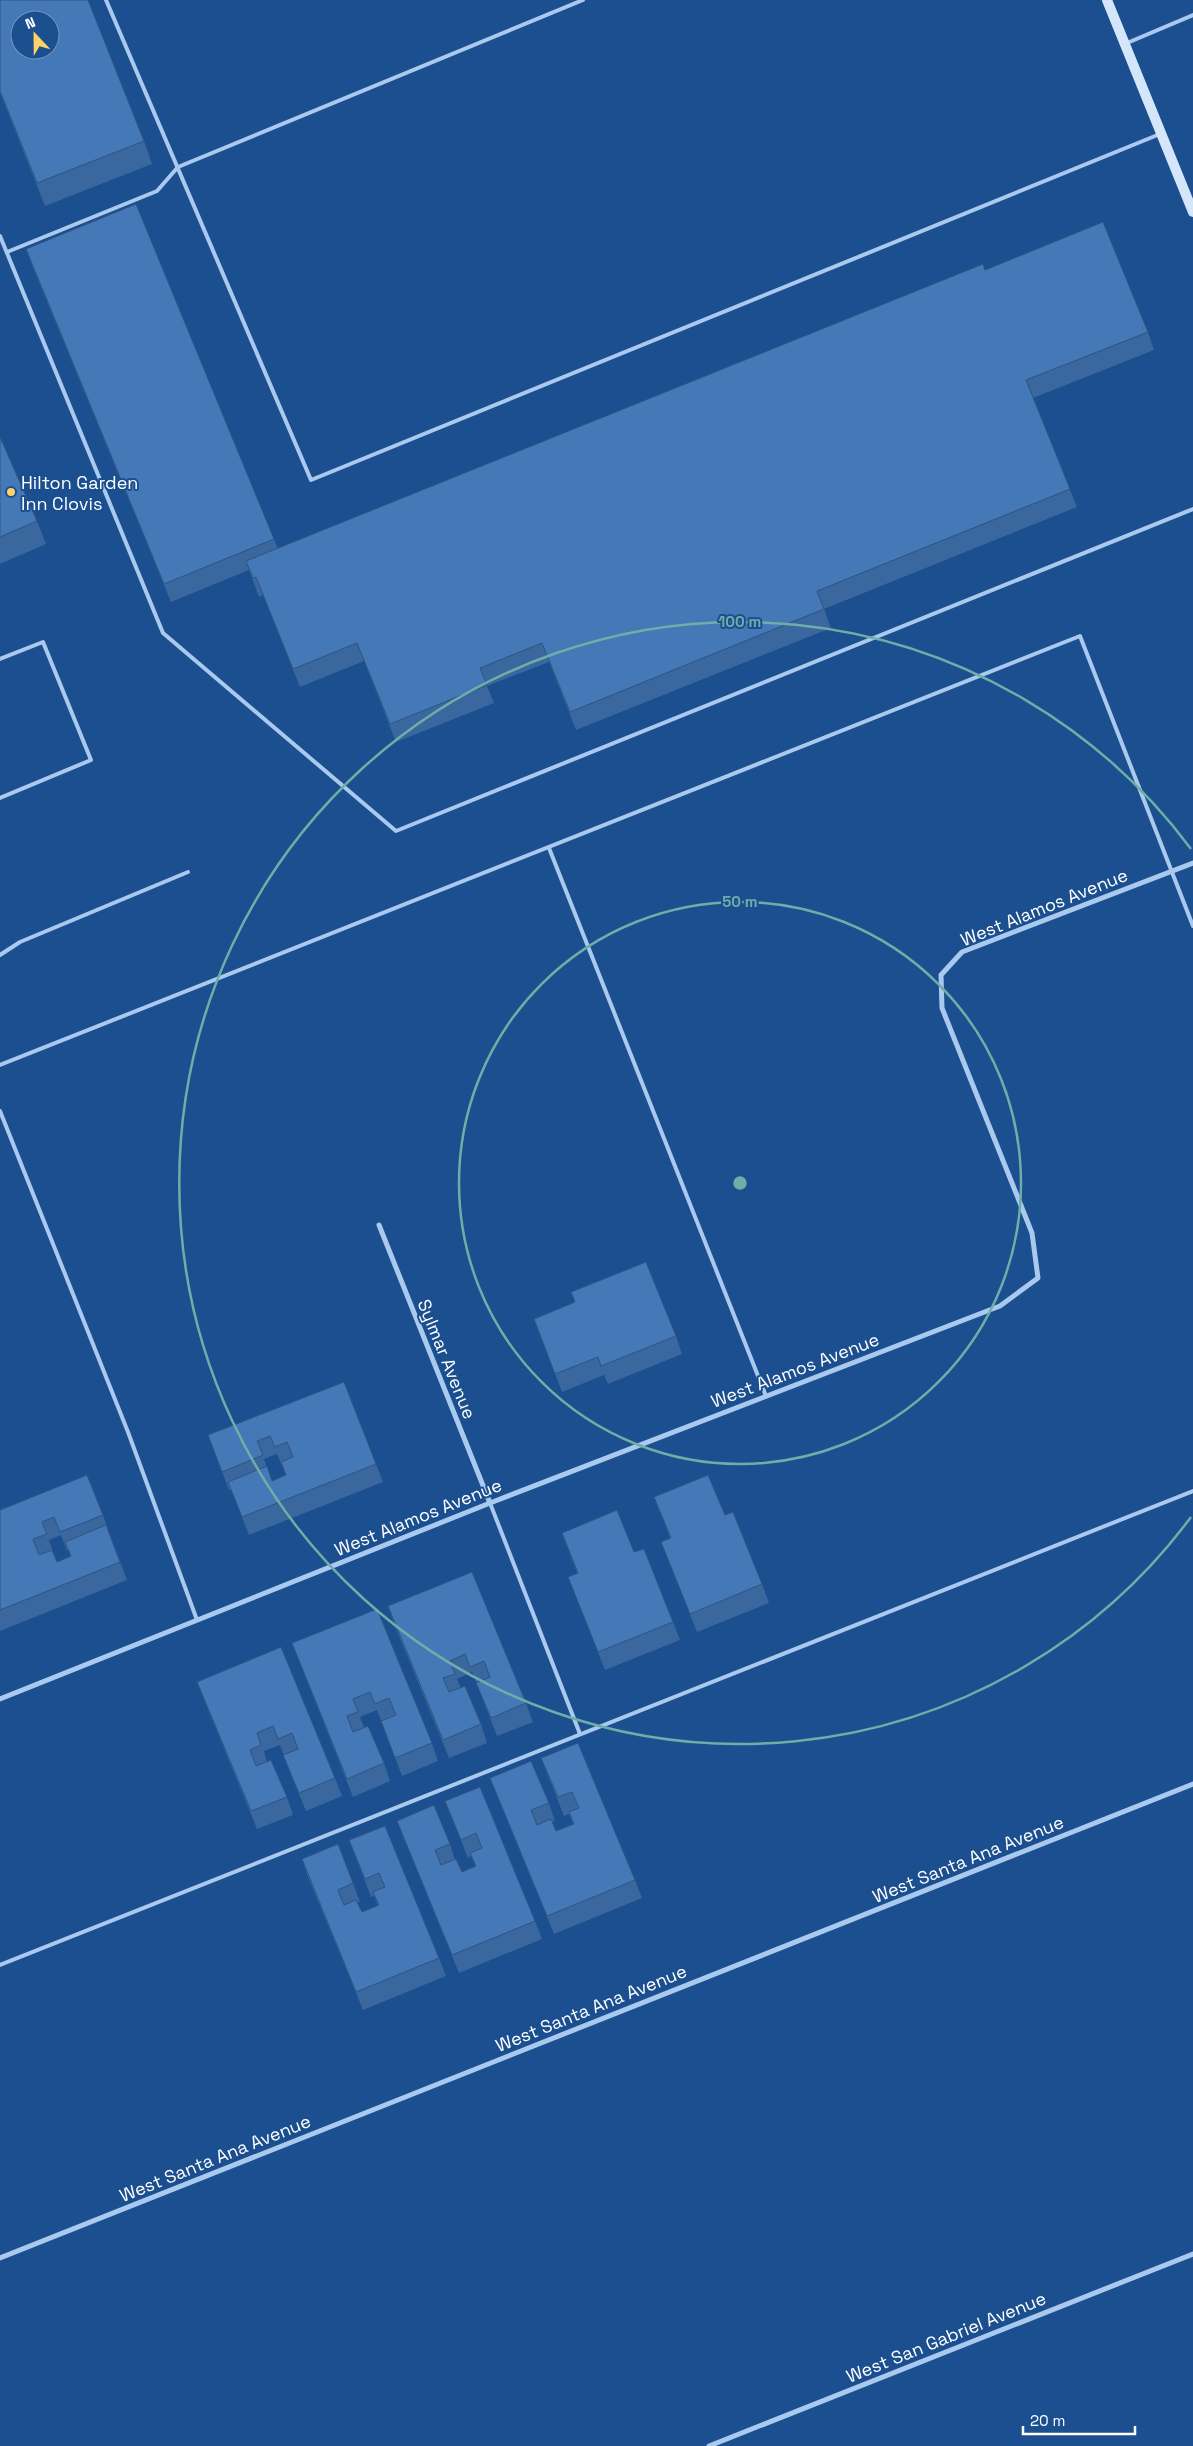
<svg xmlns="http://www.w3.org/2000/svg" width="1193" height="2446" viewBox="0 0 1193 2446" font-family="'Space Grotesk',sans-serif">
<style>
.lines{fill:none;stroke-linecap:round;stroke-linejoin:round}
.service{stroke:#a9c9ee;stroke-width:4}
.minor{stroke:#a9c9ee;stroke-width:5}
.secondary{stroke:#d6e6fa;stroke-width:10}
.wall{fill:#3a679d;fill-rule:evenodd}
.building{fill:#4478b7;stroke:#305480;fill-rule:evenodd}
.ring{fill:none;stroke:#6fada8;stroke-width:2.5}
.poi-dot{fill:#ffd166;stroke:#1b4f8f;stroke-width:2}
.labels{text-anchor:middle;dominant-baseline:central;stroke-width:4;stroke-linejoin:round;paint-order:stroke}
.poi-label{font-size:18px;fill:#fff;stroke:#1b4f8f;text-anchor:start}
.street-label{font-size:18px;fill:#fff;stroke:#1b4f8f}
.centre{fill:#6fada8;stroke:#1b4f8f;stroke-width:2.5}
.ring-label{font-size:15px;text-anchor:middle;font-weight:bold;fill:#6fada8;stroke:#1b4f8f;stroke-width:4;stroke-linejoin:round;paint-order:stroke}
</style>
<rect width="100%" height="100%" fill="#1b4f8f"/>
<g class="lines">
<g class="service">
<polyline points="106,0 311,480 1160,134"/>
<polyline points="1127,43 1193,15"/>
<polyline points="0,236 163,633 396,831 1193,509"/>
<polyline points="7,252 157,191 178,167 583,0"/>
<polyline points="0,659 43,642 91,760 0,798"/>
<polyline points="549,848 766,1396"/>
<polyline points="0,955 20,942 188,872"/>
<polyline points="0,1065 1080,636 1193,926"/>
<polyline points="0,1111 128,1432 197,1620"/>
<polyline points="490,1503 580,1734"/>
<polyline points="0,1965 1193,1491"/>
</g>
<g class="minor">
<polyline points="379,1225 490,1503"/>
<polyline points="0,1699 490,1503 1000,1306 1038,1278 1032,1233 942,1008 941,975 962,952 1193,863"/>
<polyline points="0,2258 1193,1784"/>
<polyline points="709,2446 1193,2254"/>
</g>
<polyline class="secondary" points="1107,0 1193,212"/>
</g>
<g class="wall">
<polygon points="0,0 144,141 152,164 45,206 0,93"/>
<polygon points="26,249 274,539 278,549 985,270 1148,332 1154,350 1033,398 1077,507 824,609 831,628 576,730 549,662 487,686 494,703 396,742 364,661 300,687 263,595 259,597 249,570 171,602 33,268"/>
<polygon points="0,437 37,521 46,544 0,564"/>
<polygon points="571,1292 676,1336 682,1354 608,1384 604,1375 562,1392 534,1319 575,1302"/>
<path d="M344,1382L383,1482L249,1535L231,1489L229,1490L208,1435ZM277,1454L286,1476L272,1481L264,1459Z"/>
<polygon points="654,1497 725,1515 762,1584 769,1603 697,1632 661,1542 670,1538"/>
<path d="M0,1510L103,1515L127,1580L0,1631ZM61,1535L67,1551L68,1550L71,1556L57,1562L49,1540Z"/>
<polygon points="562,1533 634,1552 673,1622 680,1640 605,1670 568,1577 577,1573"/>
<polygon points="472,1572 526,1703 533,1722 497,1736 472,1672 457,1679 461,1688 481,1724 487,1743 449,1758 394,1624 388,1606"/>
<polygon points="377,1609 432,1743 438,1761 402,1776 377,1710 360,1717 364,1727 384,1763 390,1781 353,1797 292,1643"/>
<polygon points="281,1647 335,1778 342,1796 306,1811 290,1773 280,1745 264,1751 267,1762 287,1797 293,1815 257,1829 204,1700 197,1682"/>
<polygon points="578,1743 635,1880 642,1898 554,1934 497,1796 490,1778 549,1803 555,1821 552,1822 556,1831 573,1824 569,1814 564,1816 541,1758"/>
<polygon points="480,1787 535,1921 542,1939 459,1973 404,1839 397,1821 450,1844 455,1860 462,1872 475,1866 471,1856 468,1858 445,1801"/>
<polygon points="385,1826 439,1958 446,1976 363,2010 308,1877 302,1859 353,1883 360,1902 357,1903 362,1912 378,1906 374,1896 371,1897 349,1840"/>
</g>
<g class="building">
<path d="M0,0H88L144,141L37,183L0,91ZM20,20H50V50H20Z"/>
<polygon points="136,204 274,539 164,584 26,249"/>
<polygon points="1103,222 1148,332 1026,380 1070,489 817,591 824,609 570,712 542,643 480,668 487,685 390,724 357,643 293,669 256,577 253,578 246,561 983,264 985,270"/>
<polygon points="0,437 37,521 0,537"/>
<polygon points="646,1262 676,1336 601,1366 598,1357 555,1374 534,1319 575,1302 571,1292"/>
<polygon points="344,1382 376,1464 242,1517 228,1482 267,1466 272,1481 286,1475 281,1462 293,1457 287,1442 275,1447 270,1436 257,1441 263,1455 222,1472 208,1435"/>
<polygon points="87,1475 103,1515 60,1532 54,1517 42,1522 47,1534 33,1539 39,1555 52,1550 57,1562 71,1556 65,1542 106,1525 120,1562 0,1610 0,1510"/>
<polygon points="708,1475 725,1515 733,1512 762,1584 690,1614 661,1542 671,1538 654,1497"/>
<polygon points="617,1510 634,1552 644,1549 673,1622 598,1652 568,1577 578,1573 562,1533"/>
<polygon points="472,1572 526,1703 491,1718 476,1683 490,1677 484,1661 470,1667 465,1654 450,1661 455,1674 443,1678 449,1692 465,1686 481,1724 443,1740 388,1606"/>
<polygon points="377,1609 432,1743 395,1758 381,1721 396,1715 389,1698 375,1704 370,1692 353,1699 358,1712 347,1716 353,1732 368,1726 384,1763 347,1779 292,1643"/>
<polygon points="281,1647 335,1778 299,1793 283,1755 298,1749 292,1733 278,1739 273,1726 257,1733 261,1745 250,1750 256,1766 271,1760 287,1797 251,1811 197,1682"/>
<polygon points="578,1743 635,1880 547,1916 490,1778 531,1761 549,1803 531,1810 537,1825 551,1819 556,1831 574,1824 569,1812 579,1808 572,1792 558,1797 541,1758"/>
<polygon points="480,1787 535,1921 452,1955 397,1821 434,1805 450,1844 435,1850 441,1865 456,1859 462,1872 476,1866 470,1853 482,1848 476,1833 461,1840 445,1801"/>
<polygon points="385,1826 439,1958 356,1992 302,1859 338,1844 353,1883 338,1890 344,1905 356,1900 362,1912 379,1905 373,1892 385,1887 379,1873 365,1879 349,1840"/>
</g>
<g class="ring">
<circle cx="740" cy="1183" r="281"/>
<path d="M1191 1517A561 561 0 1 1 1191 849"/>
</g>
<circle class="poi-dot" cx="11" cy="492" r="5"/>
<g class="labels">
<g class="poi-label">
<text x="21" y="482">Hilton Garden<tspan x="21" dy="21">Inn Clovis</tspan></text>
</g>
<g class="street-label">
<text transform="translate(1044 907) rotate(-22)">West Alamos Avenue</text>
<text transform="translate(447 1359) rotate(68)">Sylmar Avenue</text>
<text transform="translate(795 1370) rotate(-21)">West Alamos Avenue</text>
<text transform="translate(418 1517) rotate(-22)">West Alamos Avenue</text>
<text transform="translate(968 1859) rotate(-22)">West Santa Ana Avenue</text>
<text transform="translate(591 2008) rotate(-22)">West Santa Ana Avenue</text>
<text transform="translate(215 2158) rotate(-22)">West Santa Ana Avenue</text>
<text transform="translate(946 2337) rotate(-22)">West San Gabriel Avenue</text>
</g>
</g>
<circle cx="740" cy="1183" r="8" class="centre"/>
<g class="ring-label">
<text x="740" y="627">100 m</text>
<text x="740" y="907">50 m</text>
</g>
<g transform="translate(35 35) rotate(338)"><circle r="24" fill="#1b4f8f" stroke="#7695bc"/>
<path d="M0-4L9 19L0 12L-9 19Z" fill="#ffd166"/>
<text y="-8" font-size="14" font-weight="bold" text-anchor="middle" fill="#ffffff">N</text>
</g>
<path d="M1023 2426v8h112v-8" fill="none" stroke="#ffffff" stroke-width="2.5"/>
<text x="1030" y="2426" font-size="15" fill="#ffffff" stroke="#1b4f8f" stroke-width="4" paint-order="stroke">20 m</text>
</svg>
